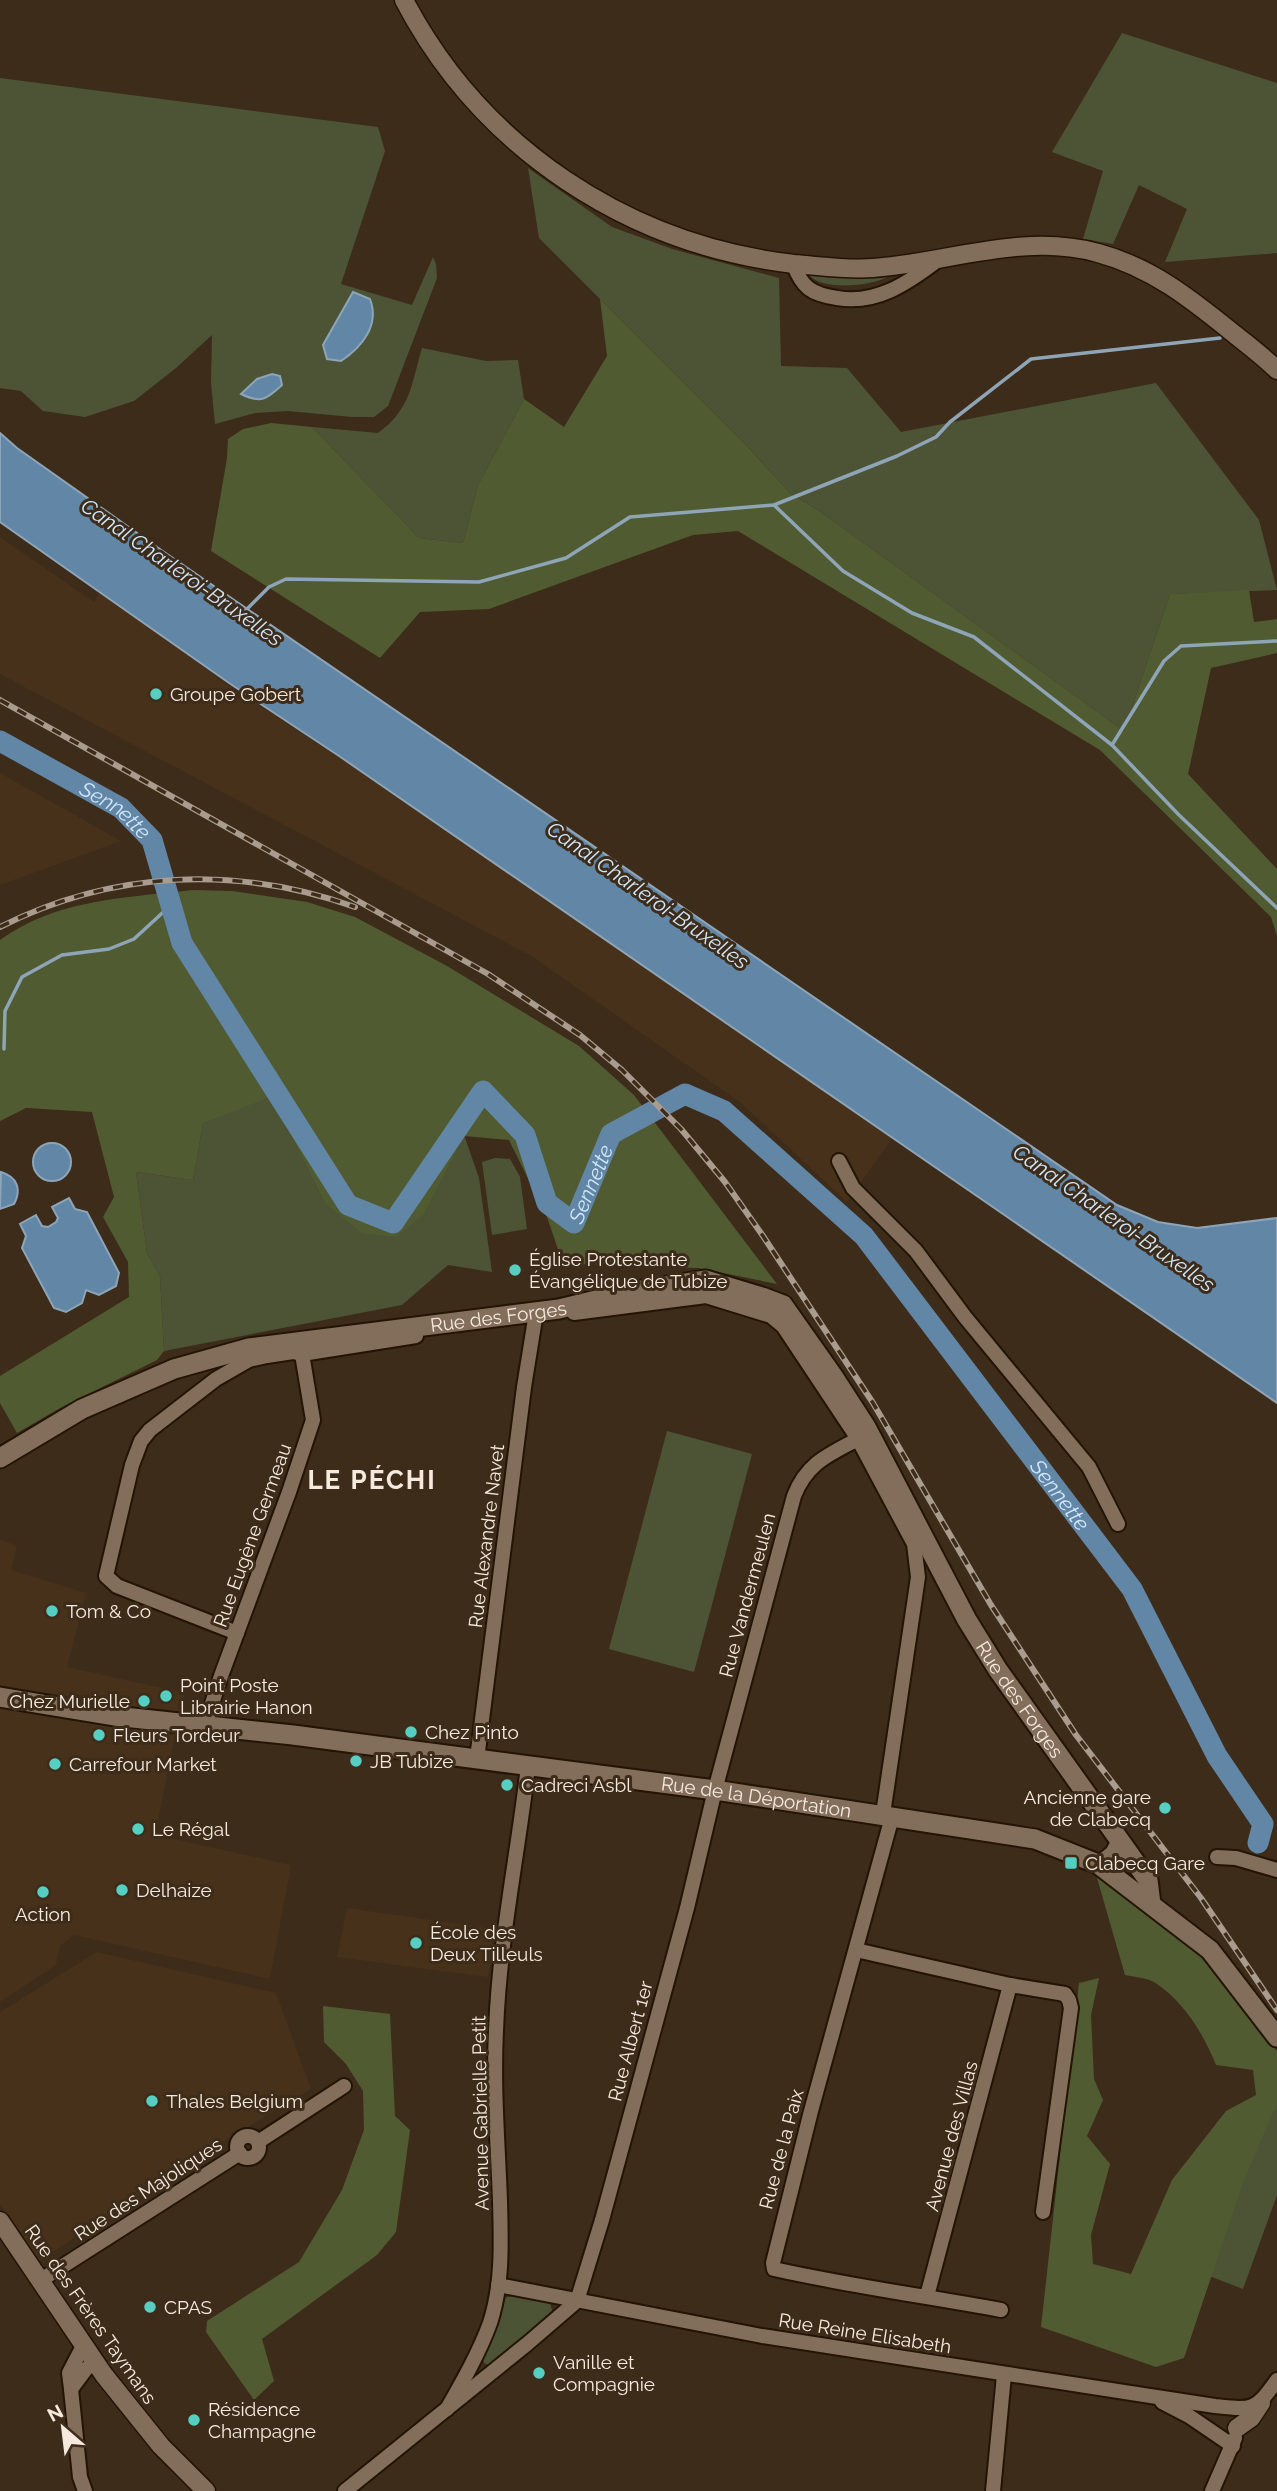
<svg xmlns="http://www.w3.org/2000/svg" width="1277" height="2491" viewBox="0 0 1277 2491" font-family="Raleway,sans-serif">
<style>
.built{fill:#47311a}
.green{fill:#4d5436}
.forest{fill:#515b32}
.water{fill:#6286a6;stroke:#8ea4b7;stroke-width:2}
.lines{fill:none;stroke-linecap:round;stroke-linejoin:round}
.stream{stroke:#8ea4b7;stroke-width:3.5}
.river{stroke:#6286a6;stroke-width:21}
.minor-casing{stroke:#231404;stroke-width:18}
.tertiary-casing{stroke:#231404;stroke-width:21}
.secondary-casing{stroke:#231404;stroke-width:23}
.minor{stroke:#826e5b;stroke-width:14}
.tertiary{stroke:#826e5b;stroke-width:18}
.secondary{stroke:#826e5b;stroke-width:19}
.rail-casing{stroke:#a99b8d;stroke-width:6}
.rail{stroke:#3d2c1a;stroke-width:3.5;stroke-dasharray:10;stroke-linecap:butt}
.poi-dot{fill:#57cec2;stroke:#3d2c1a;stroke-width:2.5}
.labels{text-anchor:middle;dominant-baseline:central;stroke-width:6;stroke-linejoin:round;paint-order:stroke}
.poi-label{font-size:19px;fill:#f6eadf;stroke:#3d2c1a;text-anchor:start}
.street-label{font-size:19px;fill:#f6eadf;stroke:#3d2c1a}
.water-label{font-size:21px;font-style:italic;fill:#d0e7fc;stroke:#3d2c1a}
.district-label{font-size:26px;font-weight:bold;letter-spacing:2px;fill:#f6eadf;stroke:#3d2c1a}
</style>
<rect width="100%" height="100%" fill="#3d2c1a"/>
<g class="built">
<polygon points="0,537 94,602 100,592 228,685 338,757 893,1137 847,1202 741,1103 533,957 0,674"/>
<polygon points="0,773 121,841 0,885"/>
<polygon points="0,1539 17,1546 11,1570 86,1593 67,1667 185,1693 180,1714 62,1699 0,1686"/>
<polygon points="0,1708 175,1735 155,1835 291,1865 270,1979 74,1935 60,1946 56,1965 0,2002"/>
<polygon points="347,1908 494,1929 488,1977 337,1957"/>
<polygon points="97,1952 276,1993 311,2089 224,2141 39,2261 0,2204 0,2012"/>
</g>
<g class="green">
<polygon points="1122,33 1277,83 1277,253 1165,262 1187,209 1139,185 1113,244 1083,239 1103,171 1052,152"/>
<polygon points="0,78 378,127 385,151 341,284 412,305 433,257 436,264 437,278 388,406 374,417 352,417 288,411 255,413 215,424 211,383 212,335 176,368 134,401 85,417 43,411 21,391 0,388"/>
<polygon points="528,168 612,227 672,249 779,278 781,366 847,368 901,432 1156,383 1259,520 1277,590 1170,594 1124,731 821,512 790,493 751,450 539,238"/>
<path d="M887,274L889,276C873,286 824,291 810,276Z"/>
<path d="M422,348L486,361L518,360L524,399L478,485L463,543L419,538L312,427L378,433C411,409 411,385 422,348Z"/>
<polygon points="272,1095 324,1202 425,1213 464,1135 479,1178 492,1272 448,1265 402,1305 164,1351 160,1276 147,1253 136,1172 193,1180 203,1124"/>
<polygon points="495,1158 510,1159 520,1177 527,1229 492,1235 482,1162"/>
<polygon points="667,1431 752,1454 694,1672 609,1649"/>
<polygon points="1277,2103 1277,2195 1243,2289 1199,2272 1257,2127"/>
<polygon points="512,2296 550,2303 553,2314 489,2365 484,2363 483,2356 504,2298"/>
</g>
<g class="forest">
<polygon points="600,299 747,446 790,493 821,512 1124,731 1170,594 1249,590 1254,622 1277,619 1277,653 1211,668 1188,774 1277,869 1277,936 1271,917 1100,750 738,531 693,535 489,609 420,612 380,658 211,551 227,458 228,439 243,429 271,423 312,427 419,538 463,543 478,485 524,399 564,427 607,356"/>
<path d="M192,890L232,891L307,902L355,917L447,966L579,1046L634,1095L777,1284L698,1268L588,1264L564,1267L547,1217L509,1140L464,1136L425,1213L396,1237L362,1233L324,1202L272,1096L203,1124L193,1180L136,1172L147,1253L160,1276L164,1351L157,1360L62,1407L17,1433L0,1403V1376L129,1297L128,1262L103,1217L114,1197L92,1112L26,1108L0,1121V940C57,899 124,898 192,890Z"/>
<path d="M1095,1871L1179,1937L1219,1973L1277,2051V2108L1273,2112L1243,2182L1184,2358L1156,2367L1041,2327L1079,1983L1099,1978L1091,2015L1094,2079L1103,2100L1087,2136L1110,2164L1091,2235L1093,2264L1131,2274L1172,2180L1226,2111L1256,2095L1253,2070L1216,2065C1204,2035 1185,2003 1157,1984C1149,1978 1135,1977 1125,1975Z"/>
<polygon points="323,2006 390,2014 395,2116 410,2130 396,2232 377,2255 262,2339 274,2381 254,2400 206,2332 207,2321 299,2262 342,2190 364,2130 363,2091 346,2064 324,2042"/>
</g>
<g class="water">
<path d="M353,292L370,299C380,325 362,347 341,361L327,359L323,345Z"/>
<path d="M272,374L280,376L282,385C267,399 261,404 241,394L257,379Z"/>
<polygon points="0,433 17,448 157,547 1117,1205 1158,1222 1197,1228 1277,1218 1277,1403 339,756 229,683 0,522"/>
<circle cx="52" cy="1162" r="19"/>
<path d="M1,1172C17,1177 22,1189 14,1204L0,1209Z"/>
<polygon points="69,1198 75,1209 87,1212 119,1273 116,1286 99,1295 86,1290 82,1303 66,1312 54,1308 22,1248 26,1236 20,1224 36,1215 42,1226 48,1227 56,1222 58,1218 52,1207"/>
</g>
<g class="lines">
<g class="stream">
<polyline points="774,505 843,571 912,613 974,637 1112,745 1179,815 1277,908"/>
<polyline points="245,611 269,587 286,579 479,582 566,558 630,517 774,505 897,456 936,437 950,422 1031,359 1220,338"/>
<polyline points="1112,745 1164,661 1181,646 1277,641"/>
<polyline points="4,1049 5,1011 22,977 62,955 109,949 134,939 171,905"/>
</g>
<path class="river" id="s1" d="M0,741L121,808L152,840L182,943L348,1205L393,1223L483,1091L525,1135L547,1203L574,1223L611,1134L685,1094L724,1111L864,1236L1132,1589L1217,1756L1263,1824L1258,1843"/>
<defs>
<g id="minor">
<path d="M793,263C802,288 811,294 837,298C876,305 908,283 938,260"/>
<polyline points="839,1161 853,1188 916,1251 965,1317 1089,1467 1118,1524"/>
<polyline points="574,1313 706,1296 771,1316 783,1326 858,1439 914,1544 918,1577 883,1814"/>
<polyline points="237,1633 117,1586 106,1576 132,1465 141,1441 150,1430 216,1379 249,1360 267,1356 293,1352 302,1354 416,1336"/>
<polyline points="205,1725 221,1676 289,1492 313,1420 302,1354"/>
<polyline points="477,1759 524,1387 535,1319"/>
<path d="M892,1817L811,2111L773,2263L774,2269C850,2286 925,2296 1001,2310"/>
<polyline points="1217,1857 1236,1858 1277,1870"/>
<polyline points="1098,1864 1112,1853 1120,1839"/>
<polyline points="856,1950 1010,1985 1065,1994 1069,2000 1071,2008 1043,2212"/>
<circle cx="248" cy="2147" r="11"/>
<polyline points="258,2142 344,2086"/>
<polyline points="41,2280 240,2153"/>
<path d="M498,2285L762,2336L1215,2406C1253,2410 1255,2411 1277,2380"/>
<polyline points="927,2296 1010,1985"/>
<path d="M577,2301L602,2220L687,1908L715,1790L794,1496C807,1463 828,1455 858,1439"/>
<polyline points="83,2346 69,2373 71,2389 86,2369 95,2362"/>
<polyline points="71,2389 80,2477 85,2491"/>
<polyline points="1162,2402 1189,2416 1233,2446"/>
<path d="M447,2409C463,2381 479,2353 490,2323C503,2283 501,2242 500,2201C498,2144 493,2088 496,2031C499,1942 518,1854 528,1766"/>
<polyline points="345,2491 527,2344 577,2301"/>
<polyline points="993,2491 1004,2375"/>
<polyline points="1212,2491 1235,2438"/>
</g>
<g id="tertiary">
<path d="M404,0C482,149 629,245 794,264C821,266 846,270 873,268C948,263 1023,232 1098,253C1151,267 1191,299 1233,333C1248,345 1264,357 1277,370"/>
<polyline points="0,2221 104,2375 161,2446 206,2491"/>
<polyline points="1237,2428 1251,2418 1261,2403"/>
</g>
<g id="secondary">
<path id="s2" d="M0,1458L82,1409L174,1369L249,1348L559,1309L629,1292L692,1282L706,1280L762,1297L783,1305L833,1376L866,1427L967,1620L998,1670L1148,1880L1151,1904"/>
<path id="s3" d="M0,1697L114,1716L293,1735L715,1790L1035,1839L1098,1864L1210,1950L1277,2037"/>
</g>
</defs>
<use href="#minor" class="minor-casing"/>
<use href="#tertiary" class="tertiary-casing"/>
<use href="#secondary" class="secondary-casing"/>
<use href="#minor" class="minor"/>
<use href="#tertiary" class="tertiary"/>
<use href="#secondary" class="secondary"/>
<defs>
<g id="rail">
<polyline points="0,700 488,974 580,1035 622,1070 681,1129 725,1182 763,1236 873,1403 991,1605 1076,1735 1201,1898 1277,2010"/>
<path d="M0,927C113,870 237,865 355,907"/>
</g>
</defs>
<use href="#rail" class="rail-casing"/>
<use href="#rail" class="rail"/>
</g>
<g class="poi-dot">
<circle cx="156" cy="694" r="7"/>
<circle cx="515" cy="1270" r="7"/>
<circle cx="52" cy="1611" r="7"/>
<circle cx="166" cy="1696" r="7"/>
<circle cx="144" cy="1701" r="7"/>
<circle cx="411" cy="1732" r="7"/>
<circle cx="99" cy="1735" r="7"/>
<circle cx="356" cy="1761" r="7"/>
<circle cx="55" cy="1764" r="7"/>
<circle cx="507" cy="1785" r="7"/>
<circle cx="1165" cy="1808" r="7"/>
<circle cx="138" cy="1829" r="7"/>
<rect x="1064" y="1856" width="14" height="14" rx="3.5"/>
<circle cx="122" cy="1890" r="7"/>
<circle cx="43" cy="1892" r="7"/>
<circle cx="416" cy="1943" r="7"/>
<circle cx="152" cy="2101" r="7"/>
<circle cx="150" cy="2307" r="7"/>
<circle cx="539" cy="2373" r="7"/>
<circle cx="194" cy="2420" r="7"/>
</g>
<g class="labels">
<g class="poi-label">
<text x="170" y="694">Groupe Gobert</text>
<text x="529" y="1259">Église Protestante<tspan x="529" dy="22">Évangélique de Tubize</tspan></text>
<text x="66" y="1611">Tom &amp; Co</text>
<text x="180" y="1685">Point Poste<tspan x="180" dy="22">Librairie Hanon</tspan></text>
<text x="130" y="1701" text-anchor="end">Chez Murielle</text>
<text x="425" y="1732">Chez Pinto</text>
<text x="113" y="1735">Fleurs Tordeur</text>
<text x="370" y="1761">JB Tubize</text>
<text x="69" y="1764">Carrefour Market</text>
<text x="521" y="1785">Cadreci Asbl</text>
<text x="1151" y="1797" text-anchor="end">Ancienne gare<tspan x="1151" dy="22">de Clabecq</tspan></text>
<text x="152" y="1829">Le Régal</text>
<text x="1085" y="1863">Clabecq Gare</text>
<text x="136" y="1890">Delhaize</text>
<text x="43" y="1914" text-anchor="middle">Action</text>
<text x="430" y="1932">École des<tspan x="430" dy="22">Deux Tilleuls</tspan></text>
<text x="166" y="2101">Thales Belgium</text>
<text x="164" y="2307">CPAS</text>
<text x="553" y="2362">Vanille et<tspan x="553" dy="22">Compagnie</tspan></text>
<text x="208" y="2409">Résidence<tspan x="208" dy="22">Champagne</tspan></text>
</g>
<g class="street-label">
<text stroke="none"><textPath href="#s2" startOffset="525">Rue des Forges</textPath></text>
<text transform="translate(252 1535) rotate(-70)">Rue Eugène Germeau</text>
<text transform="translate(486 1536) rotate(-83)">Rue Alexandre Navet</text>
<text transform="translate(747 1595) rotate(-75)">Rue Vandermeulen</text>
<text stroke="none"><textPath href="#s2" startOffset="1278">Rue des Forges</textPath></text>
<text stroke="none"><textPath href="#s3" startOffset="763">Rue de la Déportation</textPath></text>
<text transform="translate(630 2041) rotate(-75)">Rue Albert 1er</text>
<text transform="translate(480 2113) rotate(-91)">Avenue Gabrielle Petit</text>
<text transform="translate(951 2136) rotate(-75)">Avenue des Villas</text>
<text transform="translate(781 2149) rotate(-75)">Rue de la Paix</text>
<text transform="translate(148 2189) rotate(-33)">Rue des Majoliques</text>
<text transform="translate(91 2314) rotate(55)">Rue des Frères Taymans</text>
<text transform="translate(865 2333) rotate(9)">Rue Reine Elisabeth</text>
</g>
<g class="water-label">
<text transform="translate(182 572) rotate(35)">Canal Charleroi-Bruxelles</text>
<text stroke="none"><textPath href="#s1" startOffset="135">Sennette</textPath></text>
<text transform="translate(648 895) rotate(35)">Canal Charleroi-Bruxelles</text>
<text stroke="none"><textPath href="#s1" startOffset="1017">Sennette</textPath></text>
<text transform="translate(1114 1218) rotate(35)">Canal Charleroi-Bruxelles</text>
<text stroke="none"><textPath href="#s1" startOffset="1710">Sennette</textPath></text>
</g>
<g class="district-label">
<text x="372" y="1480">LE PÉCHI</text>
</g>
</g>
<g transform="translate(63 2428) rotate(332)" stroke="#3d2c1a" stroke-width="5" paint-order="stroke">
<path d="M0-5L12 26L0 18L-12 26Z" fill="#f6eadf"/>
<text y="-10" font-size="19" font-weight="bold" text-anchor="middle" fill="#f6eadf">N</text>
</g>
</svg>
